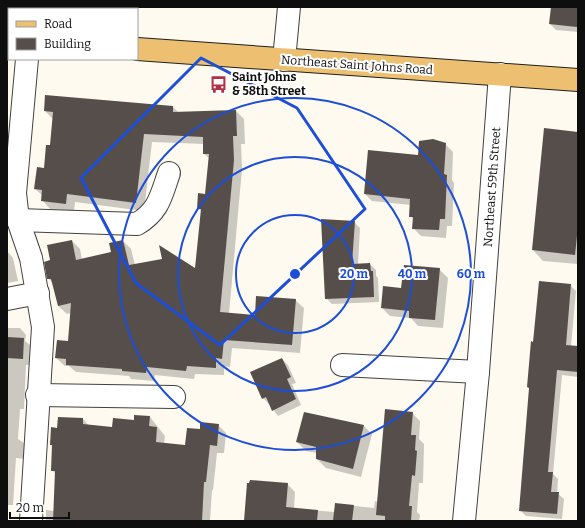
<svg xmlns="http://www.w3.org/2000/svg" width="585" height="528" viewBox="0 0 585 528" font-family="Bitter,serif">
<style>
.shadow{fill:#0003}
.building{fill:#564e4b}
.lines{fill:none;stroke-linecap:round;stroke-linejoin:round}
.minor-casing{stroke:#414141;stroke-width:24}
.major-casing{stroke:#1f1f1f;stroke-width:24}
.minor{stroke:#fff;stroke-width:22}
.major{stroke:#edc071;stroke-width:22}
.marked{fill:none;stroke:#1d4ed8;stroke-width:3;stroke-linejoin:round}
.ring{fill:none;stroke:#1d4ed8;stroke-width:2}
.labels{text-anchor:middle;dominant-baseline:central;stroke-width:4;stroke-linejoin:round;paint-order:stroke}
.street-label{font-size:12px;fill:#0e0e0e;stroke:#fff}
.poi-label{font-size:12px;font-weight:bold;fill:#0e0e0e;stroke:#fff;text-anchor:start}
.centre{fill:#1d4ed8;stroke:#fff;stroke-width:2}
.ring-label{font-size:12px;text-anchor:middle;font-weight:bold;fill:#1d4ed8;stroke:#fff;stroke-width:4;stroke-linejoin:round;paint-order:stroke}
</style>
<rect width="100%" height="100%" fill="#fefaf0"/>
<g class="shadow">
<polygon points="552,7 578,7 578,32 556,30 550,24"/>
<polygon points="173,107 179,113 236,111 244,119 245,144 241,144 242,169 229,314 256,316 295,300 304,308 300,353 232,348 230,367 224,366 224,375 195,374 194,379 155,375 154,381 131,379 129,376 76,372 69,366 65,366 56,358 69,342 71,313 67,314 58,306 54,284 48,278 51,261 72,241 80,249 82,260 112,253 123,241 131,249 135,265 196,270 202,212 198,208 206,195 209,158 204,154 204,144 152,142 144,211 75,202 74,211 50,209 42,200 43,196 35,189 45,169 51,147 53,119 45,111"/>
<polygon points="578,133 578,264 543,261 533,250"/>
<polygon points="445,144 453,152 452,180 454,183 452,226 447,226 446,238 421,236 413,228 414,220 410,216 411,205 372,201 365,194 419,157"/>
<polygon points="354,222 360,228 358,264 370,264 376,270 376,276 378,278 379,302 332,304 326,298"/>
<polygon points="7,251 13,258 18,281 7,283"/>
<polygon points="439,269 448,278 443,328 418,326 411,318 390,316 382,308 402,289"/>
<polygon points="570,285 576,291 571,346 578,347 578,377 562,375 553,474 558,479 557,493 564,499 562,519 526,516 520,510 530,389 528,387 534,343"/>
<polygon points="7,328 20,328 26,335 25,341 30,345 29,365 26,365 24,409 20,409 18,439 27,445 26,459 16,458 13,505 7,505"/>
<polygon points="282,359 288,365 296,383 292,384 301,405 278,416 269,404 263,398"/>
<polygon points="412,413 420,421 419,439 424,444 423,483 419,483 417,512 420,515 419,521 245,521 287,484 295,492 294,509 335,512 336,504 374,508 375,501 378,502"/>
<polygon points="150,417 165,436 164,444 186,446 201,430 218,425 226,433 224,453 217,453 213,490 212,490 210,521 46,521 46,510 54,511 56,474 52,470 53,447 51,445 58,429 83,419 89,426 113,428"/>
<polygon points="364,426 372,434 361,477 326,468 317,459 317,453 306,451 297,442"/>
</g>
<g class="building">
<polygon points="551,7 578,7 577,27 549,24"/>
<polygon points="45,95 173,106 173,112 236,110 237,136 233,136 234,160 220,312 255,315 256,296 296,299 292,345 224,340 222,359 216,358 216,368 187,366 186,371 147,367 146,373 122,371 122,369 66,365 66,359 55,358 57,340 68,341 71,303 58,306 51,279 47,279 44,262 50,260 47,245 72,240 76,260 111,252 109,243 123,240 129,265 162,259 159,245 195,268 201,209 197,209 198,193 205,194 209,154 203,154 203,137 144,134 136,203 67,194 66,204 41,201 42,190 34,189 37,167 44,168 46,145 50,145 53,112 44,111"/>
<polygon points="544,128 578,132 578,226 575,255 532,250"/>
<polygon points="433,139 446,143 444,174 447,175 445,219 440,219 439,230 412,229 413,217 409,217 410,199 364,194 368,150 418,155 419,141"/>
<polygon points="321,219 355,221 352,264 370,263 371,271 373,271 374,297 325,299"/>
<polygon points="404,265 440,268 435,320 409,318 409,311 381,308 383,286 401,288"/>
<polygon points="539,281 571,284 566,345 578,346 578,372 557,370 548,472 553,472 551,492 559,492 557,514 519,511 529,388 527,387 531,341 533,342"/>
<polygon points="7,337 24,338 23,359 7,358"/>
<polygon points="282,358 291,377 287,379 296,399 272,411 266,397 262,399 250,372"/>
<polygon points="385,409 413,412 411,435 416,435 415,450 417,451 415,476 412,475 409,506 412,506 411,521 385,521 385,516 376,515"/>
<polygon points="304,412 364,425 353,469 316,459 316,447 296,442"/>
<polygon points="134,415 150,416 149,426 157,427 156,442 185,445 187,428 200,429 200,422 219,424 217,446 210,445 206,482 204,482 202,521 53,521 55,471 51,471 52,445 50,445 51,427 57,428 58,417 83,418 83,424 112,427 113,418 134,420"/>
<polygon points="250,480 288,483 286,507 318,510 317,521 244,521 247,483 249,483"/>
<polygon points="335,503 354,505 352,521 333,521"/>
</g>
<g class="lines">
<defs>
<g id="minor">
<polyline points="27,59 15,193 18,220 31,258 43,327 31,521"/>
<polyline points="284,60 289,7"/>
<path d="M18,220L137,224C159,211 161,196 169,173"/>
<polyline points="7,299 38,293"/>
<polyline points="342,365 478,372"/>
<polyline points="37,395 174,397"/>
<polyline points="464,521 478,372 500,74"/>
</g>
<g id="major">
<polyline points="7,39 9,39"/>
<polyline points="137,49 578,80"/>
</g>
</defs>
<use href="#minor" class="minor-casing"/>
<use href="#major" class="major-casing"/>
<use href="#minor" class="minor"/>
<use href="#major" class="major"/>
</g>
<path class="marked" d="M201,58L297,108L365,209L220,345L136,283L81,178Z"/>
<g class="ring">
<circle cx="295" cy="274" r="59"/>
<circle cx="295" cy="274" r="117"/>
<circle cx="295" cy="274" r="176"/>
</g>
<defs>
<symbol id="bus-bare" viewBox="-9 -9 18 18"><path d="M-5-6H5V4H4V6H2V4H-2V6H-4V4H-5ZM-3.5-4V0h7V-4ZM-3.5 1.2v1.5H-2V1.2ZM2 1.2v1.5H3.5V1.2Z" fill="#b33147" stroke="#fff" stroke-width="2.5" paint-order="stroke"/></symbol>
</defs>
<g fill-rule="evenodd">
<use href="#bus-bare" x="206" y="72" width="25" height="25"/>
</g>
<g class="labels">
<g class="street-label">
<text transform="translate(357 65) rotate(4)">Northeast Saint Johns Road</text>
<text transform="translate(492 187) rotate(-86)">Northeast 59th Street</text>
</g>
<g class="poi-label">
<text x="232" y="77">Saint Johns<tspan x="232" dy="14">&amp; 58th Street</tspan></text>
</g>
</g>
<circle cx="295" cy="274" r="6" class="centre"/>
<g class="ring-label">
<text x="354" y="278">20 m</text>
<text x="412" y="278">40 m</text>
<text x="471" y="278">60 m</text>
</g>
<rect width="585" height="528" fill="none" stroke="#0e0e0e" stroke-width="16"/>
<rect x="8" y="8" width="130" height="52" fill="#ffffff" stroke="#9f9f9f"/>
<rect x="16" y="21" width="20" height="6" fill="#edc071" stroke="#9f9f9f"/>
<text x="44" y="28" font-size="12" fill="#0e0e0e">Road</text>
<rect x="16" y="38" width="20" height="12" fill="#564e4b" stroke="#9f9f9f"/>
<text x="44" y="48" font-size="12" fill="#0e0e0e">Building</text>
<path d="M10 512v6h59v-6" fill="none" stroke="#0e0e0e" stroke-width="2"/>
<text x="16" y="512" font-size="12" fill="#0e0e0e" stroke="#ffffff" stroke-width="3" paint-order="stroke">20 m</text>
</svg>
